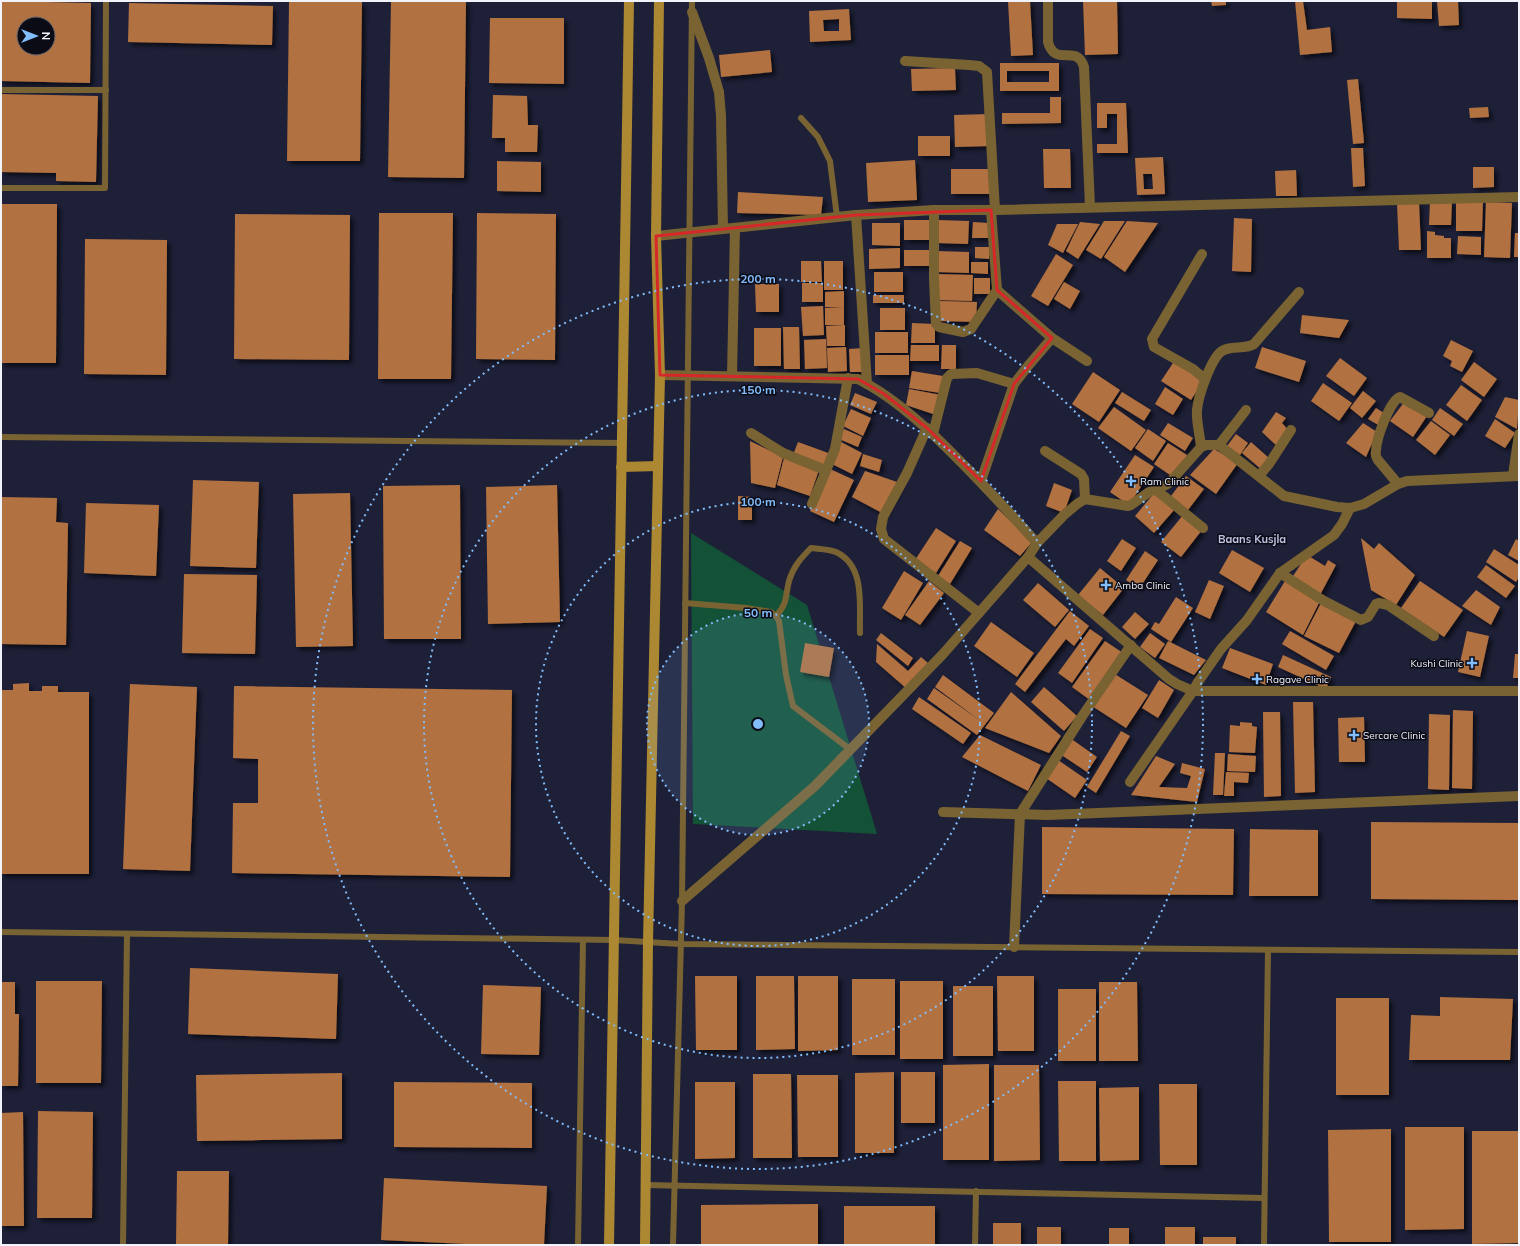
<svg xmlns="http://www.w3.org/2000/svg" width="1520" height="1246" viewBox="0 0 1520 1246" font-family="Mulish,sans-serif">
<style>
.green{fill:#145238}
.building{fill:#b17140;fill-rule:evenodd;filter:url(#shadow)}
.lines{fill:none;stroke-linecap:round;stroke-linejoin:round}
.lane{stroke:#7a6332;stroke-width:6}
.street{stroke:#7a6332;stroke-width:10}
.secondary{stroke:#ad8832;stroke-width:10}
.marked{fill:none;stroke:#d62828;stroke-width:3;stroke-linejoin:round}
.ring{fill:none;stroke:#82bcfa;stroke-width:2;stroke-dasharray:2 4}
.poi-dot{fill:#82bcfa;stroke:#0a0b15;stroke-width:1.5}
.labels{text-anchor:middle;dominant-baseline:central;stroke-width:3;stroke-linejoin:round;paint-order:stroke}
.poi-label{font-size:10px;fill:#f1f3fc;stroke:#0a0b15;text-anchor:start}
.neighbourhood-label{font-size:11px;font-weight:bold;fill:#bfc3e3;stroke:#0a0b15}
.centre{fill:#82bcfa;stroke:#0a0b15;stroke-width:2}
.ring-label{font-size:12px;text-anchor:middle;font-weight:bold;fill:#82bcfa;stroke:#0a0b15;stroke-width:3;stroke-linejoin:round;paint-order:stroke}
</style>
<defs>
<filter id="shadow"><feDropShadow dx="3.5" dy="3.5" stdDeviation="2" flood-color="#0009"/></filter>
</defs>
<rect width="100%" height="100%" fill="#1e2038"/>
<polygon class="green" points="691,533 807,605 877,834 693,824"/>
<g class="building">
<path d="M1,1L91,3L90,83L1,81ZM24,24H48V48H24Z"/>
<polygon points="391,1 466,1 464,178 388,177"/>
<polygon points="1008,1 1030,1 1033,55 1011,56"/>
<polygon points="1083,1 1117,1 1118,54 1085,55"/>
<polygon points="1211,1 1226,1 1226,5 1212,6"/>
<polygon points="1295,1 1303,1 1307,30 1330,27 1332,52 1300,55"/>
<polygon points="1397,1 1432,1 1432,19 1397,18"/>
<polygon points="1437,1 1458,1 1459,25 1439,26"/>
<polygon points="289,2 362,2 360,161 287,161"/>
<polygon points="129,3 273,6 272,45 128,42"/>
<path d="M849,9L851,40L810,42L809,11ZM839,19V31H824L823,20Z"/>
<polygon points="490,18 564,18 564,84 489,83"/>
<polygon points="770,50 772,72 721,77 719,55"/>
<path d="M1000,63H1059V91H1000ZM1007,71H1049V82H1007Z"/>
<polygon points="955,68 956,90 912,91 911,69"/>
<polygon points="1358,79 1364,143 1353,144 1347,80"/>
<polygon points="1,94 98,96 96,182 56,181 56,173 1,172"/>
<polygon points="493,95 527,96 528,125 538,125 537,152 505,152 505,138 492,138"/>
<polygon points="1050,97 1061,97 1061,123 1002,124 1002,113 1050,113"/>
<polygon points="1097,103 1126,103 1128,153 1097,153 1097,144 1117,144 1117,114 1107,114 1107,128 1097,128"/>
<polygon points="1488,107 1489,117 1470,118 1469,108"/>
<polygon points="989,114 990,146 955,147 954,115"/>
<rect x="918" y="136" width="32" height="20"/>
<polygon points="1351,148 1363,148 1365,186 1353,187"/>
<polygon points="1043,149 1070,149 1071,188 1044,188"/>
<path d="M1163,157L1165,194L1137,195L1135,158ZM1143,174H1152L1153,189H1144Z"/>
<polygon points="915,160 917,200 868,202 866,163"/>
<polygon points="497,161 541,162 541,192 497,191"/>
<polygon points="1473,167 1494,167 1494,187 1473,188"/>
<rect x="951" y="169" width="39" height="25"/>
<polygon points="1296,170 1297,196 1276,196 1275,171"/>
<polygon points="738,192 823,197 821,215 737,213"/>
<polygon points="1430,201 1452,201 1451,225 1429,225"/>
<polygon points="1483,201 1482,231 1456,231 1456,202"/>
<polygon points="1419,202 1421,250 1399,250 1397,203"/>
<polygon points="1486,202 1512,203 1510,258 1484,257"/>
<polygon points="1,204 57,204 56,363 1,363"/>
<polygon points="379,213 453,213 451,379 378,379"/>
<polygon points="477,213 556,214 555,360 476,359"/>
<polygon points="235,214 350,215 349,360 234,359"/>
<polygon points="1234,218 1252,219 1251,272 1232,271"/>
<rect x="904" y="220" width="28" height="20"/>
<polygon points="938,220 969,221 968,244 937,243"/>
<polygon points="1104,221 1125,221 1101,259 1086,250"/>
<polygon points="1127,221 1158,223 1125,272 1104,257"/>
<polygon points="973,222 988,223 988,238 972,238"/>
<polygon points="1080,222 1100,224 1078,259 1066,251"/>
<polygon points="872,223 900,223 900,246 872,245"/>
<polygon points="1057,224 1078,224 1063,253 1048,245"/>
<polygon points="1427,231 1435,232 1435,235 1444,236 1444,238 1451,238 1451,258 1427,258"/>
<polygon points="1515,233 1519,233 1519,257 1514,257"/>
<polygon points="1458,236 1481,237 1481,255 1457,254"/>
<polygon points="85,239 167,240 166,375 84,374"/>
<polygon points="975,247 990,247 989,259 975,258"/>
<polygon points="900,248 900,268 869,269 869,249"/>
<rect x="904" y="250" width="28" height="16"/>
<polygon points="936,251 969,252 969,273 936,272"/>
<polygon points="1056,254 1073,265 1048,306 1031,296"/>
<polygon points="801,261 821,261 822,282 801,282"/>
<rect x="824" y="261" width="19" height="29"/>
<polygon points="971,262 988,262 988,274 971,273"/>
<rect x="874" y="272" width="29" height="20"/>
<polygon points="937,274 973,275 972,301 936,300"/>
<rect x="974" y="278" width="16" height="16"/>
<polygon points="1064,282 1080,291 1070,309 1054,299"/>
<rect x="802" y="283" width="21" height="19"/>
<polygon points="755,284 779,284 779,312 756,312"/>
<polygon points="844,291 844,307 825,307 825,292"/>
<rect x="873" y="295" width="31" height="8"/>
<polygon points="940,301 977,302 976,322 940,321"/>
<polygon points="823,306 824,335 803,336 801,307"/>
<polygon points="844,307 844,325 825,325 825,308"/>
<rect x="880" y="308" width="25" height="22"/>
<polygon points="1302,315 1349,320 1339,338 1300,333"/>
<polygon points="912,323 935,324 935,343 911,343"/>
<polygon points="845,325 845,346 827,346 826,326"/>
<polygon points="783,327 799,327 800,369 784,369"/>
<rect x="754" y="328" width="27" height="38"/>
<rect x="875" y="332" width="33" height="21"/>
<polygon points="826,339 827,368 805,369 804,340"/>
<polygon points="1451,340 1473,351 1462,372 1450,366 1452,361 1443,356"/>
<polygon points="911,345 939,345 939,361 910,361"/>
<polygon points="942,345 956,345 956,369 941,369"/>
<polygon points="846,347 847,371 828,372 827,348"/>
<polygon points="1262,347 1306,361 1299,382 1255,368"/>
<polygon points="864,348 865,372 850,372 849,349"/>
<rect x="875" y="355" width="34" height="20"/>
<polygon points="1340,358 1367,378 1354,396 1326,376"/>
<polygon points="1175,360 1203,381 1191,400 1161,381"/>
<polygon points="1474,362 1497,379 1484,397 1461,380"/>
<polygon points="912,371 943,376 940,393 909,388"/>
<polygon points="1093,372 1120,390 1099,422 1072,404"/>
<polygon points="1323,383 1352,403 1339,421 1311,401"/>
<polygon points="1461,385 1482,400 1467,421 1446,405"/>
<polygon points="1165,387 1183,399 1173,415 1155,404"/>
<polygon points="909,389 941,395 936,415 906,405"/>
<polygon points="1363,391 1376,401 1362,418 1350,408"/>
<polygon points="1122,392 1151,410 1144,421 1115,403"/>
<polygon points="855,393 877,402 871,414 850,405"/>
<polygon points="1505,397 1519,400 1517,429 1495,417"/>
<polygon points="1405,401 1427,416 1413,437 1390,421"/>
<polygon points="1114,407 1146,430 1131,451 1098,428"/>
<polygon points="1376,408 1387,415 1380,426 1368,419"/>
<polygon points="1440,408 1463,424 1454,436 1432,420"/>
<polygon points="851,409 871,418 863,436 843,426"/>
<polygon points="1276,412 1286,418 1282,423 1289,431 1278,447 1262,432"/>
<polygon points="1495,419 1515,433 1505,448 1485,436"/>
<polygon points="1431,421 1450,435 1435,455 1416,440"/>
<polygon points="1168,423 1193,438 1185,451 1160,435"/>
<polygon points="1363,423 1377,432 1366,457 1346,443"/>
<polygon points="844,429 862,437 858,447 839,439"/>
<polygon points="1148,429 1166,441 1153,461 1135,448"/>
<polygon points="1236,434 1248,443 1240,455 1227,446"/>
<polygon points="750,441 783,457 775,488 751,483"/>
<polygon points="798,442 831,454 826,467 793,455"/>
<polygon points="841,442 862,453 852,474 830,463"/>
<polygon points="1251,442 1270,459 1261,469 1242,453"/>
<polygon points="1168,443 1187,455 1173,477 1154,464"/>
<polygon points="1214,449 1238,463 1216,494 1190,475"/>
<polygon points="863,454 882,460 879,472 860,466"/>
<polygon points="1135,455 1154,467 1129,505 1110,492"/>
<polygon points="784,458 819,470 810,496 777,485"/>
<polygon points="830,469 854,480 834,522 810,511"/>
<polygon points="865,471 900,483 884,514 852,497"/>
<polygon points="1186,476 1204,489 1188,510 1171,496"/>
<polygon points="193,480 259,482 256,568 190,566"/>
<polygon points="1054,483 1072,490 1064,513 1046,506"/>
<polygon points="460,485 461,639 384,639 383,486"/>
<polygon points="557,485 560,622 488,624 486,487"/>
<polygon points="1155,492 1175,509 1154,533 1135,516"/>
<polygon points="350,493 353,646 296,647 293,494"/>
<polygon points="738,496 752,497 752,520 738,520"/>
<polygon points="1,497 57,498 56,522 68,523 66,645 1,644"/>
<polygon points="86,503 159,505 156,576 84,573"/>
<polygon points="998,509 1032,542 1020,556 984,530"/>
<polygon points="1183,515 1202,530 1181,557 1161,542"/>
<polygon points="936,528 956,541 936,573 915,560"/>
<polygon points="1361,538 1374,549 1379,543 1415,575 1396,605 1371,590"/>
<polygon points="1122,539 1136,548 1121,571 1107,561"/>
<polygon points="1516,539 1519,541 1519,561 1508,555"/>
<polygon points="960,541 972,548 950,584 938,576"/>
<polygon points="1494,549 1519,565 1519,577 1516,582 1486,562"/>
<polygon points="1232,550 1264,568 1250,592 1219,573"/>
<polygon points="1145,551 1158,560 1139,589 1126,580"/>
<polygon points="1307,555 1325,566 1328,560 1336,565 1320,595 1291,579"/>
<polygon points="1486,565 1515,586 1506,598 1477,577"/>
<polygon points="1100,568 1124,588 1103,615 1078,595"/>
<polygon points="904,571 923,583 901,620 882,608"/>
<polygon points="184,574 257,575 255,654 182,653"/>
<polygon points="1209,580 1224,586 1210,619 1195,612"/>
<polygon points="929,581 944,593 920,625 905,615"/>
<polygon points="1285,581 1320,601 1303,635 1266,612"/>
<polygon points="1420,581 1463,610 1444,637 1401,608"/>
<polygon points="1038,583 1069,610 1055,627 1023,600"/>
<polygon points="1476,590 1500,607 1491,625 1462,606"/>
<polygon points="1176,597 1193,608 1171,642 1151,629 1155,622 1159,624"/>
<polygon points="1321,603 1356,621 1339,653 1304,636"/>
<polygon points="1070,611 1089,626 1074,646 1066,639 1025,692 1015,684"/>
<polygon points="1135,612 1149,624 1135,639 1122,627"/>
<polygon points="991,622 1034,653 1017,677 974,646"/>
<polygon points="1090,629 1103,638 1072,683 1058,673"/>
<polygon points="1290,631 1334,656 1326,670 1282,644"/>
<polygon points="1467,631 1489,636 1480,677 1458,672"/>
<polygon points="881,633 913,658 908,666 876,640"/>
<polygon points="1150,633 1165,644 1155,658 1140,647"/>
<polygon points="1105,641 1123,653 1090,700 1072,687"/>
<polygon points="1168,641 1206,660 1194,675 1159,658"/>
<polygon points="805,643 834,648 829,677 800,672"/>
<polygon points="877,644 908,671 921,657 928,663 907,689 876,662"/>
<polygon points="1230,648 1273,664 1266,685 1222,668"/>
<polygon points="1515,654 1519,654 1519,678 1513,678"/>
<polygon points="1283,655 1331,677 1326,689 1278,667"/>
<polygon points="1113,673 1148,695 1126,728 1092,706"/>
<polygon points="943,675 994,713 977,735 927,699 934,688 982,722 935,687"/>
<polygon points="1159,680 1174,690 1158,718 1142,708"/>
<polygon points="29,683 29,691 42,691 42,686 58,686 58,692 89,692 89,874 1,874 1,690 13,690 13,684"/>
<polygon points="130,684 197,687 190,871 123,869"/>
<polygon points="234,686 512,690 510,877 232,873 233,803 258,803 258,759 233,758"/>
<polygon points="1044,687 1077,716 1064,731 1031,702"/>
<polygon points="1011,692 1061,736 1049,753 985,728"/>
<polygon points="919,697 971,733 963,744 912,709"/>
<polygon points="1293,702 1313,702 1315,792 1295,793"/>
<polygon points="1453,710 1473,711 1472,789 1452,788"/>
<polygon points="1263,712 1280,712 1281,796 1264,797"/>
<polygon points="1429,714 1450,715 1449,790 1428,789"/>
<polygon points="1364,717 1365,762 1339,762 1338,718"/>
<polygon points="1240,722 1252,723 1252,726 1257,727 1255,753 1229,752 1230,725 1240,726"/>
<polygon points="1121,731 1130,736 1096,793 1087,787"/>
<polygon points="980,735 1041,765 1028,791 962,757"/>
<polygon points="1070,738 1097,757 1087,772 1060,754"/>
<polygon points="1215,753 1225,753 1223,795 1213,795"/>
<polygon points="1228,754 1256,756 1255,772 1227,771"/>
<polygon points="1156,756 1175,764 1159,787 1187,788 1191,776 1180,773 1182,763 1205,769 1197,802 1131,795"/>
<polygon points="1058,760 1087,780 1075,798 1046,778"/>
<polygon points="1226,772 1249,773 1248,783 1234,782 1234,796 1224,796"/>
<polygon points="1371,822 1519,823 1518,900 1371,899"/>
<polygon points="1042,827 1234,829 1233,895 1042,894"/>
<polygon points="1250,829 1318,830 1318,896 1249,896"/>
<polygon points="190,968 338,974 336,1039 188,1034"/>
<polygon points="695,976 737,976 737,1050 696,1050"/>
<polygon points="756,976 794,976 795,1049 756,1050"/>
<polygon points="798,976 838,976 838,1050 798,1051"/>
<polygon points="997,976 1034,976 1034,1051 998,1051"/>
<rect x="852" y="979" width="43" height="76"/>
<polygon points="36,981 102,981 101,1083 36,1083"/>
<rect x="900" y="981" width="43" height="78"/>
<polygon points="1,982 15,982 15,1014 19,1014 18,1086 1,1086"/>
<polygon points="1099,982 1137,982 1138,1061 1099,1061"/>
<polygon points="483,985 541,987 539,1055 481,1054"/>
<rect x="953" y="986" width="40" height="70"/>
<rect x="1058" y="989" width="38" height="72"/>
<polygon points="1440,997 1513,999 1510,1060 1409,1060 1411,1015 1440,1016"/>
<rect x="1336" y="998" width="53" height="97"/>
<polygon points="989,1064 989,1160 943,1160 943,1065"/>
<polygon points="994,1065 1039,1065 1040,1160 994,1161"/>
<polygon points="894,1072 894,1153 855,1153 855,1073"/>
<rect x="901" y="1072" width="34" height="51"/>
<polygon points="342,1073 342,1139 197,1141 196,1075"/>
<polygon points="753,1074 791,1074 792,1158 753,1158"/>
<polygon points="797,1075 838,1075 838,1157 798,1157"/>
<polygon points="1058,1081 1096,1081 1096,1161 1059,1161"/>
<polygon points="394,1082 532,1083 532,1148 394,1147"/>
<polygon points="695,1082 735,1082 735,1158 695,1159"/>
<polygon points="1159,1084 1197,1084 1197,1165 1160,1165"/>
<polygon points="1139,1087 1139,1160 1100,1161 1099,1088"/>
<polygon points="38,1111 93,1112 92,1218 37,1218"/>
<polygon points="23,1112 24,1226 1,1226 1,1113"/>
<polygon points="1405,1127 1464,1127 1464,1229 1405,1230"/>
<polygon points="1391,1129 1391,1242 1329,1242 1328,1130"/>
<polygon points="1472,1131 1519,1131 1519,1243 1472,1244"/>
<polygon points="177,1171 229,1171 228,1245 176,1245"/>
<polygon points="384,1178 547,1186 544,1245 488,1245 381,1240"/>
<polygon points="818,1204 818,1245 701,1245 701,1205"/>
<rect x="844" y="1206" width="91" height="39"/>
<rect x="993" y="1223" width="28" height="22"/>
<rect x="1037" y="1227" width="24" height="18"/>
<rect x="1165" y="1227" width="30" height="18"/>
<rect x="1109" y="1228" width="20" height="17"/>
<rect x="1203" y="1237" width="33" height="8"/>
</g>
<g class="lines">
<g class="lane">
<polyline points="1,90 106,90"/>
<polyline points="801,118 818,137 830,161 837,217"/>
<polyline points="1,188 105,188 106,1"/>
<polyline points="1,437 622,443"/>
<polyline points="685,603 746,608 771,612 776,616 779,621 786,675 793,706 851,750"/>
<path d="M776,616C788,603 785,597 789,581C793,567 801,558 811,548C819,549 829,549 836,552C866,566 859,606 860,633"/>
<polyline points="1,932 614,940 680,944 1519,952"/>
<polyline points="645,1185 1264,1198"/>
<polyline points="123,1245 127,934"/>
<polyline points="578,1245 583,940"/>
<polyline points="673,1245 682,901 692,1"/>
<polyline points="975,1245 976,1191"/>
<polyline points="1264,1245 1268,950"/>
</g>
<g class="street">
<path d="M1048,1V42C1055,68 1077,43 1084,67L1090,207"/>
<polyline points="692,12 709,58 719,92 721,116 723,229"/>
<polyline points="905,61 969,65 979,66 987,72 995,210"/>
<polyline points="934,210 934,279 936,324 939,327 963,332 971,329 997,290 991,210"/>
<polyline points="856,215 867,384"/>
<polyline points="656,236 856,215 934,210 995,210 1519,197"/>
<polyline points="1202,254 1152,339 1154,347 1193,369 1205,379"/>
<polyline points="997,290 1052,338 1087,361"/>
<path d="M660,375L858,379C892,396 922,423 949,450C979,480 1008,511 1037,543"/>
<polyline points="732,376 735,228"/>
<polyline points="927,428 907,473 883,517 881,529 884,539 979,613"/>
<polyline points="751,433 783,453 825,470"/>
<polyline points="933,434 947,378 951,374 977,373 1014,384"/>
<polyline points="1219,445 1246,410"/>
<path d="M1201,447C1200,435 1196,421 1197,410C1198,397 1211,358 1222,351C1231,345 1245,350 1254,344L1299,292"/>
<polyline points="1045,451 1081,474 1084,479 1085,499"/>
<polyline points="1513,475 1519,434"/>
<polyline points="1259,476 1269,464 1291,430"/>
<polyline points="981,481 1014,384 1028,366 1052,338"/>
<path d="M1398,484L1378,460C1376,457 1375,454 1376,451C1376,439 1390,400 1400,397L1429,413"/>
<polyline points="1155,489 1203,528"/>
<polyline points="812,504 835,449 848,378"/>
<polyline points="1028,557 1169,679 1177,684 1193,691 1519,691"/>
<polyline points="1280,573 1324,601 1361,620 1368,617 1376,604 1379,603 1388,605 1434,636"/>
<polyline points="1130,782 1193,691 1198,682 1221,649 1247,620 1280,573 1334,535 1342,524 1350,508"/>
<polyline points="943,812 1048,815 1519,796"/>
<polyline points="682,901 815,786 943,654 1028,557 1037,543 1064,515 1077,504 1085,499 1128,506 1131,505 1149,492 1166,485 1170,482 1201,447 1206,445 1219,445 1284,496 1337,507 1350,508 1364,504 1398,484 1407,481 1519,476"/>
<polyline points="1014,947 1020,814 1083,715 1131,645"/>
</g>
<g class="secondary">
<polyline points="621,467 658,466"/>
<polyline points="609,1245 629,1"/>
<polyline points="645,1245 648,942 660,375 656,236 659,1"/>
</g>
</g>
<path class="marked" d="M991,210L997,290L1052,338L1014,384L981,481L927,428L884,394L858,379L660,375L656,236L856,215Z"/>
<circle cx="758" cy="724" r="111" fill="#82bcfa" fill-opacity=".12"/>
<g class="ring">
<circle cx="758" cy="724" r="111"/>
<circle cx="758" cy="724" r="222"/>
<circle cx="758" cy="724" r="334"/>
<circle cx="758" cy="724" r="445"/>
</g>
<g class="poi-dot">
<path d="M1129 475h4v4h4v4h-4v4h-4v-4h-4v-4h4z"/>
<path d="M1104 579h4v4h4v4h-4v4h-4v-4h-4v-4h4z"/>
<path d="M1470 657h4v4h4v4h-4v4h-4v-4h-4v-4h4z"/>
<path d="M1255 673h4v4h4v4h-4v4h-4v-4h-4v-4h4z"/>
<path d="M1352 729h4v4h4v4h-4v4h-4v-4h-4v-4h4z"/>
</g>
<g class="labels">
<g class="poi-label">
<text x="1140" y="481">Ram Clinic</text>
<text x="1115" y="585">Amba Clinic</text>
<text x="1463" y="663" text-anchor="end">Kushi Clinic</text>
<text x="1266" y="679">Ragave Clinic</text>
<text x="1363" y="735">Sercare Clinic</text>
</g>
<g class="neighbourhood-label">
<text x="1252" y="539">Baans Kusjla</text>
</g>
</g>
<circle cx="758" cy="724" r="6" class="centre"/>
<g class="ring-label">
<text x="758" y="283">200 m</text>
<text x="758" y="394">150 m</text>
<text x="758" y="506">100 m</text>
<text x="758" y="617">50 m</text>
</g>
<rect width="1520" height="1246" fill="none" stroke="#f1f3fc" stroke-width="4"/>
<g transform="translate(36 36) rotate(90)"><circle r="19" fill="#0a0b15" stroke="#666871"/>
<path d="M0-3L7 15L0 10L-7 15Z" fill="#82bcfa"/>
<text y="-6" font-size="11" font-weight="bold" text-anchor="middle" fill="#f1f3fc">N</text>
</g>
</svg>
